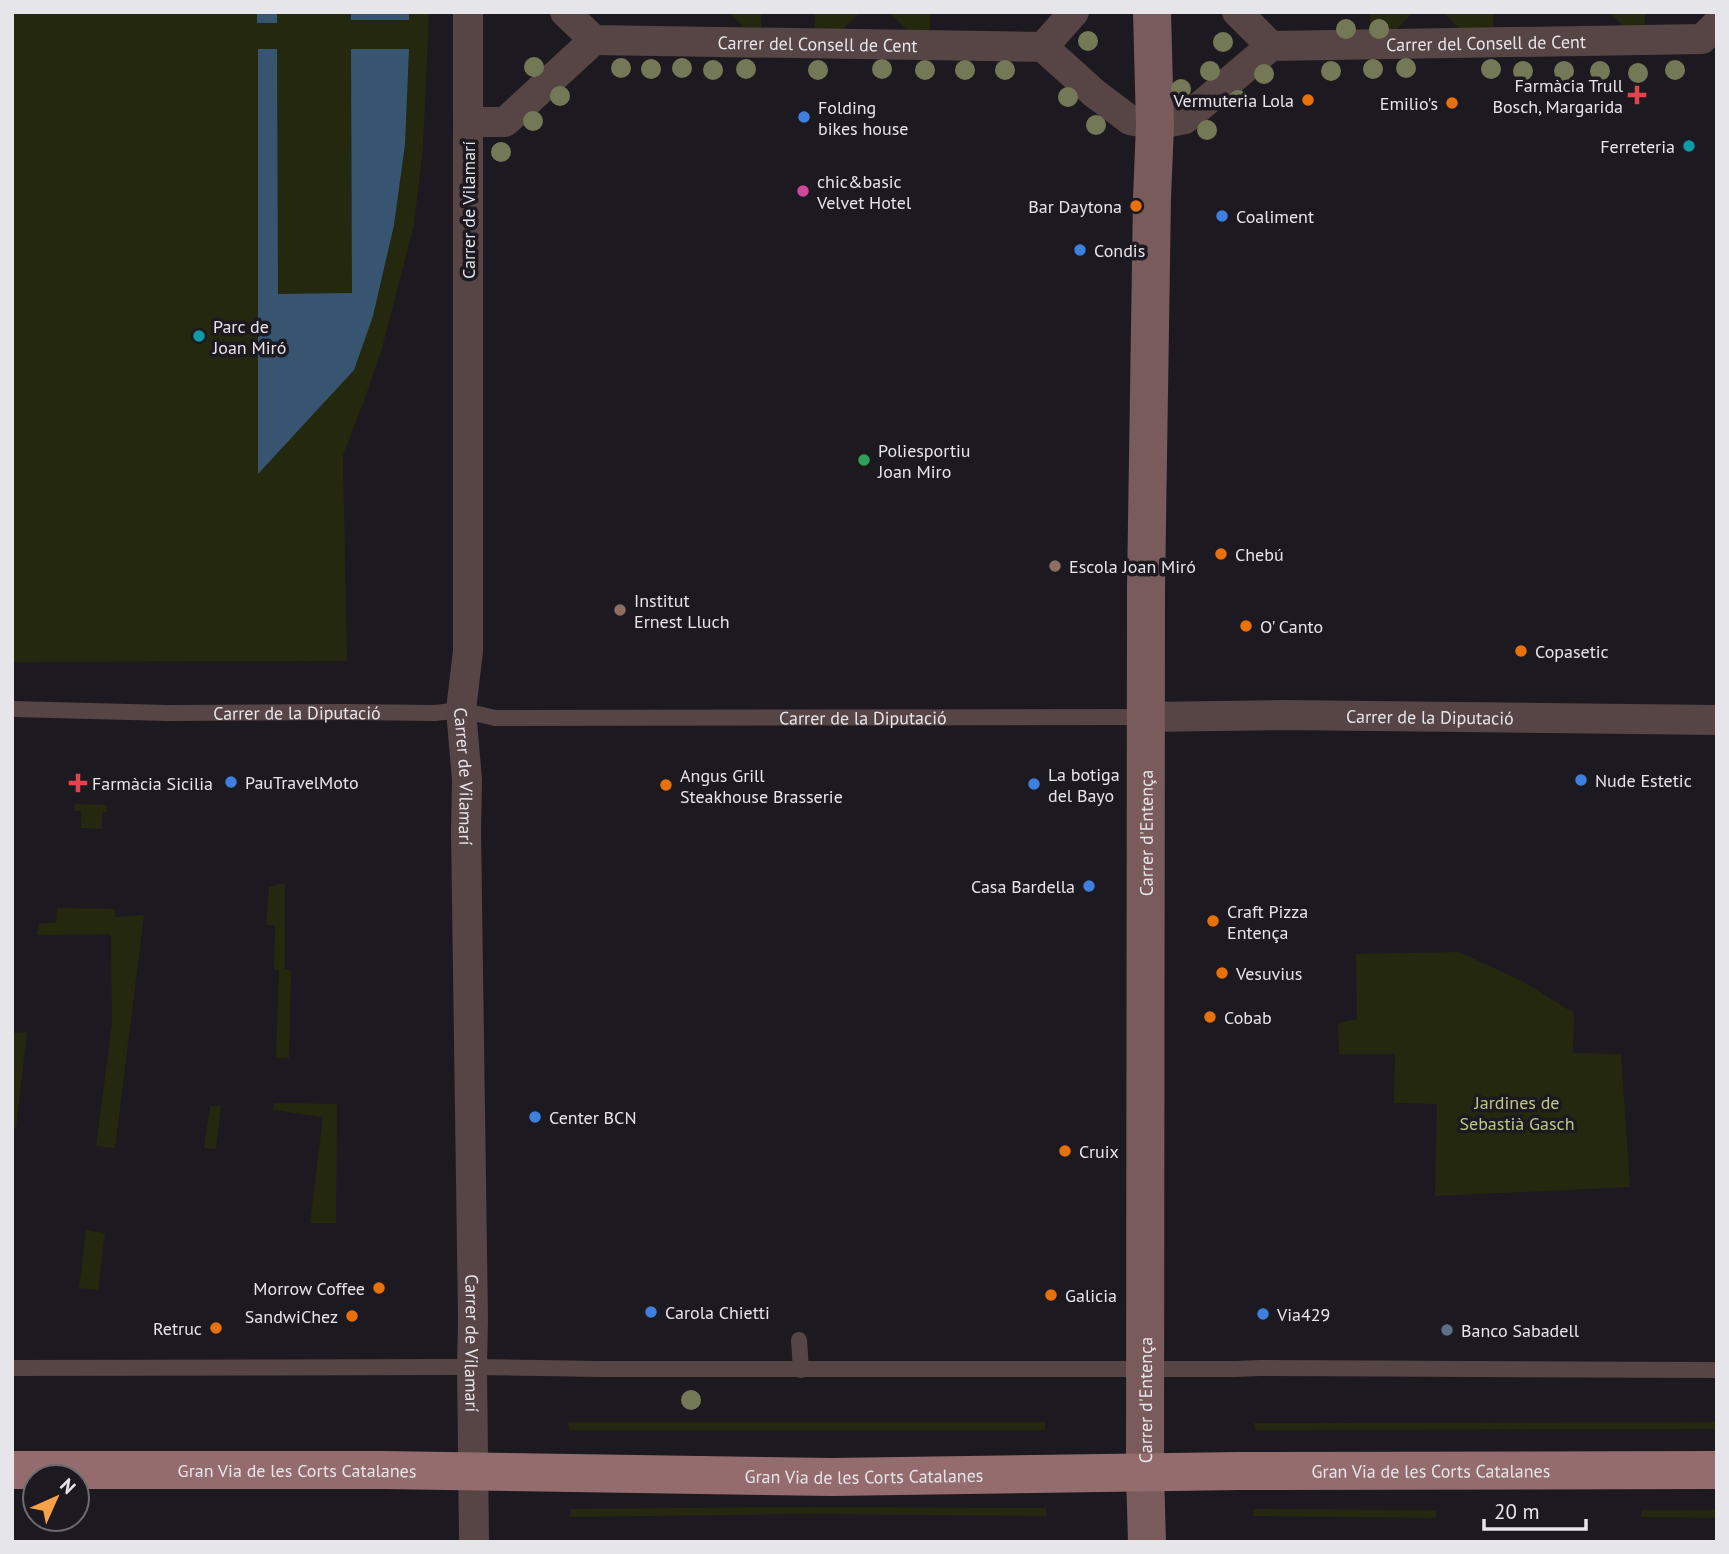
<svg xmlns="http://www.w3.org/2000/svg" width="1729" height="1554" viewBox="0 0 1729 1554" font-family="'PT Sans',sans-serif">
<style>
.green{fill:#24280f}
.water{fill:#375470}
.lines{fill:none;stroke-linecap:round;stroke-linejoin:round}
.lane{stroke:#574444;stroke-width:16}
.street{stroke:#574444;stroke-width:30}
.secondary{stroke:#795b5b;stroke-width:38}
.primary{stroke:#946c6d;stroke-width:38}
.tree{fill:#737957}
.health-dot{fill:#e0444e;stroke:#1c1a20;stroke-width:2.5}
.food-dot{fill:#e8710a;stroke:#1c1a20;stroke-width:2.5}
.shop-dot{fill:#3f7fe0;stroke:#1c1a20;stroke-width:2.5}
.culture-dot{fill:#0f9aa8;stroke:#1c1a20;stroke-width:2.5}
.hotel-dot{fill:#d1479c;stroke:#1c1a20;stroke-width:2.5}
.leisure-dot{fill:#2e9e5b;stroke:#1c1a20;stroke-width:2.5}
.education-dot{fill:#8d6e63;stroke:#1c1a20;stroke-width:2.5}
.service-dot{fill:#5c6f8a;stroke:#1c1a20;stroke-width:2.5}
.labels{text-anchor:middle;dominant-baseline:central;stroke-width:7;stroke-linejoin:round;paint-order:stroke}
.street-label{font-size:18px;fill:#e6e5ea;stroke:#1c1a20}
.poi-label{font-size:18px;fill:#e6e5ea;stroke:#1c1a20;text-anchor:start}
.park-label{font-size:18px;fill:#bbc784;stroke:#1c1a20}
</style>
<rect width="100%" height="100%" fill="#1c1a20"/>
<g class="green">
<polygon points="12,12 429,12 423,148 414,225 382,348 365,398 343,455 347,661 12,662"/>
<polygon points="729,12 761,12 761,36 751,35"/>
<polygon points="815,12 860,12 837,35 815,36"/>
<polygon points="889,12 930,12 930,36 913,36"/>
<polygon points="1370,12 1413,12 1391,35 1370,35"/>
<polygon points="1443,12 1493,12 1494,36 1467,36"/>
<polygon points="1609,12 1645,12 1645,36 1633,35"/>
<polygon points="75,804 107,805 107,812 102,812 102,829 81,828 81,811 74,811"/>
<polygon points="285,883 285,969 291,970 289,1058 276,1058 279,970 274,969 275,925 266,925 269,887"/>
<polygon points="57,908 115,909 115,917 144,915 115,1148 96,1146 112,1024 111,934 37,935 39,924 56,922"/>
<polygon points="1459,952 1522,981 1574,1013 1573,1053 1621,1054 1630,1187 1435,1196 1437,1104 1394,1103 1395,1054 1339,1054 1338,1023 1357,1019 1356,954"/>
<polygon points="27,1032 16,1128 12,1128 12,1033"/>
<polygon points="274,1103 337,1104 336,1223 310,1223 323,1117 273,1110"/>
<polygon points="210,1106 221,1106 216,1149 204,1148"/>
<polygon points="86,1230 105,1233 98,1290 79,1288"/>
<polygon points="568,1422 1045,1422 1045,1430 569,1430"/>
<polygon points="1717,1422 1717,1429 1255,1430 1254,1423"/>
<polygon points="808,1507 1046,1508 1047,1516 808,1514 570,1517 570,1509"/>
<polygon points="1253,1509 1436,1510 1436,1518 1253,1516"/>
<polygon points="1641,1510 1717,1510 1717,1518 1641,1517"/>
</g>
<g class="water">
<rect x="257" y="12" width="20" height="11"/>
<rect x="351" y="12" width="58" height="8"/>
<polygon points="258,49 277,49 278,294 352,293 351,49 409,49 405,144 394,225 373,316 354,370 258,474"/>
</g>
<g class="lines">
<g class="lane">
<path id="s1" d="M12,709L168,713L346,712L435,713L461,710L495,718L1145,717"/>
<polyline points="799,1340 801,1370"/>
<polyline points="12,1368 472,1367 599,1369 1236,1369 1260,1368 1717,1370"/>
</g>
<g class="street">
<path id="s2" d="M468,12V651L461,710L467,780L466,831L473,1320L472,1367L474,1542"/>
<path id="s3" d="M565,12L594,40L1043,47L1094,93L1130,120L1155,125L1185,119L1271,46L1702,39L1717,24"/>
<polyline points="1237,12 1271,46"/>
<polyline points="1043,47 1074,12"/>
<polyline points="468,122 505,122 594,40"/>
<path id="s4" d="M1145,717L1283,715L1717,720"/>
</g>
<path class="secondary" id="s5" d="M1147,1542L1145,1473L1146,587L1152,198L1155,125L1152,12"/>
<path class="primary" id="s6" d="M12,1470H383L832,1477L1239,1471L1717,1470"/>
</g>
<g class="tree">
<circle cx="1346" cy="29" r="10"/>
<circle cx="1379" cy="29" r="10"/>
<circle cx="1088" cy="41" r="10"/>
<circle cx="1223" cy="42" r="10"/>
<circle cx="534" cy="67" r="10"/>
<circle cx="621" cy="68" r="10"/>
<circle cx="682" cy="68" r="10"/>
<circle cx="1406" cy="68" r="10"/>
<circle cx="651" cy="69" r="10"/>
<circle cx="746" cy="69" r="10"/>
<circle cx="882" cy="69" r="10"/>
<circle cx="1373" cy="69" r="10"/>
<circle cx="1491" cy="69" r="10"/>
<circle cx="713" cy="70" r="10"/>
<circle cx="818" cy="70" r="10"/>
<circle cx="925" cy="70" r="10"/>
<circle cx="965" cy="70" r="10"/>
<circle cx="1005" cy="70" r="10"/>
<circle cx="1675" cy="70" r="10"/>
<circle cx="1210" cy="71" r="10"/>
<circle cx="1331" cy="71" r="10"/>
<circle cx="1523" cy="71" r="10"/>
<circle cx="1564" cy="71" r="10"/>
<circle cx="1600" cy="71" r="10"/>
<circle cx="1638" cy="73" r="10"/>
<circle cx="1264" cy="74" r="10"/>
<circle cx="1181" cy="89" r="10"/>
<circle cx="560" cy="96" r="10"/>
<circle cx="1068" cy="97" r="10"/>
<circle cx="1238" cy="100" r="10"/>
<circle cx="533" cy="121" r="10"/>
<circle cx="1096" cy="125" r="10"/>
<circle cx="1207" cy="130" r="10"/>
<circle cx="501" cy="152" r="10"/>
<circle cx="691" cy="1400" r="10"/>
</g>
<g class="health-dot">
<path d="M1633.5 84.5h7v7h7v7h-7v7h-7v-7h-7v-7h7z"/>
<path d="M74.5 772.5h7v7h7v7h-7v7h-7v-7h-7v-7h7z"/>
</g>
<g class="food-dot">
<circle cx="1308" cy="100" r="7"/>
<circle cx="1452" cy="103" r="7"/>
<circle cx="1136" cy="206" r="7"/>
<circle cx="1221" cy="554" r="7"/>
<circle cx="1246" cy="626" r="7"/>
<circle cx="1521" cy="651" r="7"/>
<circle cx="666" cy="785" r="7"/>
<circle cx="1213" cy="921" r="7"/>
<circle cx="1222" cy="973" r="7"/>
<circle cx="1210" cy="1017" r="7"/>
<circle cx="1065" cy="1151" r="7"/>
<circle cx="379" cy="1288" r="7"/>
<circle cx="1051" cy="1295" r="7"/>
<circle cx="352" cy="1316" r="7"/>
<circle cx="216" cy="1328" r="7"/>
</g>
<g class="shop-dot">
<circle cx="804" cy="117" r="7"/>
<circle cx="1222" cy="216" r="7"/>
<circle cx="1080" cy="250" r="7"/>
<circle cx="1581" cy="780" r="7"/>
<circle cx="231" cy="782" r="7"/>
<circle cx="1034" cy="784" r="7"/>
<circle cx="1089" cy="886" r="7"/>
<circle cx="535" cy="1117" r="7"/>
<circle cx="651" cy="1312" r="7"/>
<circle cx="1263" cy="1314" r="7"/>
</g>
<g class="culture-dot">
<circle cx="1689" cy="146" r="7"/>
<circle cx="199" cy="336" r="7"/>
</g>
<circle class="hotel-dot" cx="803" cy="191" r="7"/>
<circle class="leisure-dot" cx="864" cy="460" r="7"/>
<g class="education-dot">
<circle cx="1055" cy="566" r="7"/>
<circle cx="620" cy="610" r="7"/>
</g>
<circle class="service-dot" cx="1447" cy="1330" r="7"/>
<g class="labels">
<g class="street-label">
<text stroke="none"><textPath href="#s3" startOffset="264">Carrer del Consell de Cent</textPath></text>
<text stroke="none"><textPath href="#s3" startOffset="987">Carrer del Consell de Cent</textPath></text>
<text transform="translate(468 210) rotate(-90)">Carrer de Vilamarí</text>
<text stroke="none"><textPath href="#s1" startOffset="285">Carrer de la Diputació</textPath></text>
<text stroke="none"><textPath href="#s1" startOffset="852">Carrer de la Diputació</textPath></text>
<text stroke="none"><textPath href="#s4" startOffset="285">Carrer de la Diputació</textPath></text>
<text stroke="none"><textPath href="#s2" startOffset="765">Carrer de Vilamarí</textPath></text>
<text stroke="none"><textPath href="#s5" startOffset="709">Carrer d'Entença</textPath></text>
<text stroke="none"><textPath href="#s2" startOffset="1332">Carrer de Vilamarí</textPath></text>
<text stroke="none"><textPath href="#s5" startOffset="142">Carrer d'Entença</textPath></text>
<text stroke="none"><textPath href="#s6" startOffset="1419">Gran Via de les Corts Catalanes</textPath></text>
<text stroke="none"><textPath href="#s6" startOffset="285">Gran Via de les Corts Catalanes</textPath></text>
<text stroke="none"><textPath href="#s6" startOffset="852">Gran Via de les Corts Catalanes</textPath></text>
</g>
<g class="poi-label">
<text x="1623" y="85" text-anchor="end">Farmàcia Trull<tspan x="1623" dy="21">Bosch, Margarida</tspan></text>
<text x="1294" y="100" text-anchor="end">Vermuteria Lola</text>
<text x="1438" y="103" text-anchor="end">Emilio's</text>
<text x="818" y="107">Folding<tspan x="818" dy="21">bikes house</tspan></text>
<text x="1675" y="146" text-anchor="end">Ferreteria</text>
<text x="817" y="181">chic&amp;basic<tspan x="817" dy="21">Velvet Hotel</tspan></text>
<text x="1122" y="206" text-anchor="end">Bar Daytona</text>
<text x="1236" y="216">Coaliment</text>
<text x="1094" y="250">Condis</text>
<text x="213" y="326">Parc de<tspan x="213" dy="21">Joan Miró</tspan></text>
<text x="878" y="450">Poliesportiu<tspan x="878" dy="21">Joan Miro</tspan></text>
<text x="1235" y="554">Chebú</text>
<text x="1069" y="566">Escola Joan Miró</text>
<text x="634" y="600">Institut<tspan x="634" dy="21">Ernest Lluch</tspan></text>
<text x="1260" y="626">O' Canto</text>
<text x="1535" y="651">Copasetic</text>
<text x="1048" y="774">La botiga<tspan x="1048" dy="21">del Bayo</tspan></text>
<text x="680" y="775">Angus Grill<tspan x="680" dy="21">Steakhouse Brasserie</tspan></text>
<text x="1595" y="780">Nude Estetic</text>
<text x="245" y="782">PauTravelMoto</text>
<text x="92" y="783">Farmàcia Sicilia</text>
<text x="1075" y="886" text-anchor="end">Casa Bardella</text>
<text x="1227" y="911">Craft Pizza<tspan x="1227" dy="21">Entença</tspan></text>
<text x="1236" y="973">Vesuvius</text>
<text x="1224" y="1017">Cobab</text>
<text x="549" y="1117">Center BCN</text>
<text x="1079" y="1151">Cruix</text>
<text x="365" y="1288" text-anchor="end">Morrow Coffee</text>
<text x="1065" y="1295">Galicia</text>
<text x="665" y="1312">Carola Chietti</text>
<text x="1277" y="1314">Via429</text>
<text x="338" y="1316" text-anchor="end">SandwiChez</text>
<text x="202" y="1328" text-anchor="end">Retruc</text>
<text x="1461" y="1330">Banco Sabadell</text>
</g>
<g class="park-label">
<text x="1517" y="1102">Jardines de<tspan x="1517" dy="21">Sebastià Gasch</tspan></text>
</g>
</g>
<rect width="1729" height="1554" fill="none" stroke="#e6e5ea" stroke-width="28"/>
<g transform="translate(56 1498) rotate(45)"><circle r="33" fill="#1c1a20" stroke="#6d6b71" stroke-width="2"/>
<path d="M0-5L12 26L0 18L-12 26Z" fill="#f7a148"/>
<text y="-10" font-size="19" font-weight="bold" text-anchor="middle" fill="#e6e5ea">N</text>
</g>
<path d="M1484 1519v10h102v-10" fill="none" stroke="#e6e5ea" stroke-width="3.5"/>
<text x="1494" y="1519" font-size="21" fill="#e6e5ea" stroke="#1c1a20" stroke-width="5" paint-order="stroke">20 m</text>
</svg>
